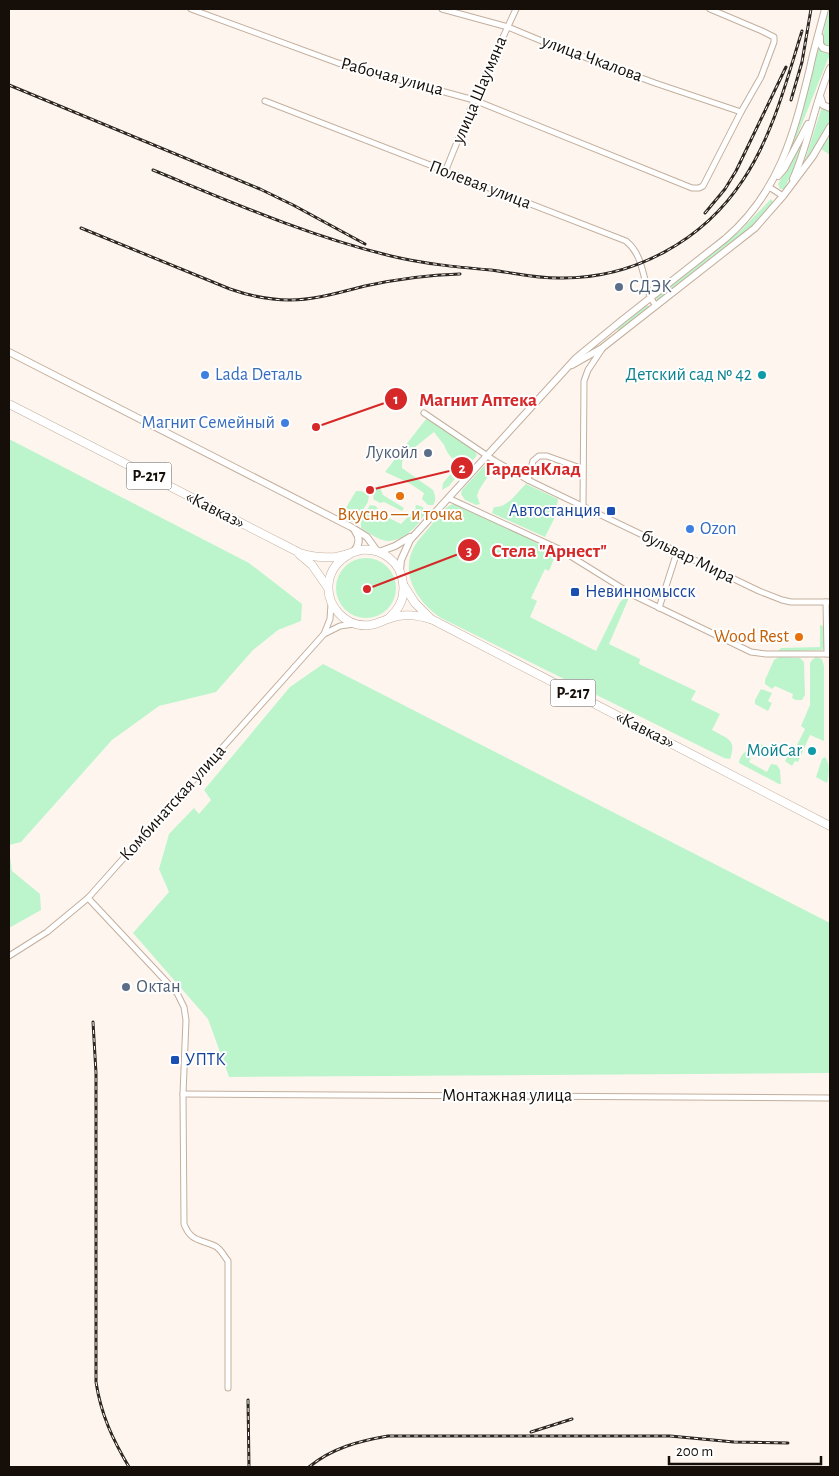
<svg xmlns="http://www.w3.org/2000/svg" width="839" height="1476" viewBox="0 0 839 1476" font-family="'Alegreya Sans',sans-serif">
<style>
.green{fill:#bcf5cc}
.lines{fill:none;stroke-linecap:round;stroke-linejoin:round}
.minor-casing{stroke:#c3af9d;stroke-width:7}
.major-casing{stroke:#c3af9d;stroke-width:8}
.highway-casing{stroke:#c3af9d;stroke-width:9}
.minor{stroke:#fff;stroke-width:5}
.major{stroke:#fff;stroke-width:6}
.highway{stroke:#fff;stroke-width:8}
.rail-casing{stroke:#2e2721;stroke-width:3}
.rail{stroke:#fff;stroke-width:1;stroke-dasharray:4;stroke-linecap:butt}
.service-dot{fill:#5c6f8a;stroke:#fff;stroke-width:2}
.shop-dot{fill:#3f7fe0;stroke:#fff;stroke-width:2}
.culture-dot{fill:#0f9aa8;stroke:#fff;stroke-width:2}
.food-dot{fill:#e8710a;stroke:#fff;stroke-width:2}
.transit-dot{fill:#1a4fb4;stroke:#fff;stroke-width:2}
.labels{text-anchor:middle;dominant-baseline:central;stroke-width:4;stroke-linejoin:round;paint-order:stroke}
.shield{fill:#fff;stroke:#5c5753;stroke-width:1}
.shield-label{font-size:16px;font-weight:bold;fill:#160f09}
.street-label{font-size:18px;fill:#160f09;stroke:#fff}
.service-label{font-size:18px;fill:#4e5e75;stroke:#fff;text-anchor:start}
.shop-label{font-size:18px;fill:#366cbe;stroke:#fff;text-anchor:start}
.culture-label{font-size:18px;fill:#0d838f;stroke:#fff;text-anchor:end}
.transit-label{font-size:18px;fill:#164399;stroke:#fff;text-anchor:start}
.food-label{font-size:18px;fill:#c56008;stroke:#fff}
.leader{fill:none;stroke:#d62828;stroke-width:2}
.callout-dot{fill:#d62828;stroke:#fff;stroke-width:2}
.mark-label{font-size:15px;text-anchor:middle;font-weight:bold;fill:#fff}
.callout-label{font-size:19px;text-anchor:middle;font-weight:bold;fill:#d62828;stroke:#fff;stroke-width:4;stroke-linejoin:round;paint-order:stroke}
</style>
<rect width="100%" height="100%" fill="#fef5ee"/>
<g class="green">
<polygon points="828,9 830,9 830,47 828,47 823,45 822,40"/>
<polygon points="818,46 824,52 830,54 791,151 789,151"/>
<polygon points="822,107 830,111 830,124 804,163"/>
<polygon points="830,131 830,155 821,149"/>
<polygon points="800,146 802,147 790,177 784,189 780,189 778,184"/>
<polygon points="771,199 774,203 753,226 658,300 657,300 656,298 740,231"/>
<polygon points="647,305 649,307 648,309 619,330 616,330 625,321"/>
<path d="M426,419L430,420L474,450L477,455C471,466 458,464 450,456C447,453 446,449 444,445C441,441 437,436 434,432L410,451L402,462V468L433,490C435,495 437,500 433,505H428L422,499L424,493L409,483L385,472Z"/>
<polygon points="9,439 249,563 302,604 301,621 278,630 253,650 216,692 159,706 112,740 21,842 9,845"/>
<polygon points="491,465 499,469 490,473 479,490 477,496 480,504 476,505 465,500 461,494 462,490 484,466"/>
<polygon points="454,470 457,471 459,474 449,486 442,490 443,483"/>
<path d="M526,484L558,499L555,517L545,537L492,513L494,507C508,508 517,492 526,484Z"/>
<polygon points="379,485 383,495 404,508 402,511 384,502 380,503 373,499 374,493"/>
<polygon points="356,491 361,491 369,495 368,502 356,521 351,522 345,518 344,511"/>
<path d="M454,504L530,539L543,547L552,549L555,556L549,571L545,569L531,598L537,601L530,617L596,651L620,602L627,596L628,600L609,644L640,659L639,664L696,691L691,700L720,714L712,730C728,739 737,739 730,759L724,758L441,618C419,603 400,576 413,549C417,540 426,532 432,524C438,517 444,506 454,504Z"/>
<path d="M370,505L376,506L381,514L401,524L416,508L415,506L417,505L423,507L425,513C419,526 402,542 387,541C378,540 369,533 361,528V520Z"/>
<circle cx="366" cy="588" r="30"/>
<polygon points="820,625 824,626 824,647 822,650 777,652 781,648 820,647"/>
<polygon points="779,657 800,658 804,662 805,695 802,700 796,700 792,698 793,694 775,686 772,689 765,684 765,680 774,660"/>
<polygon points="816,657 822,659 824,666 824,741 810,735 798,762 795,761 792,766 785,761 792,747 796,747 805,729 801,726 810,705 810,663 812,660"/>
<polygon points="323,664 830,923 830,1073 229,1077 208,1019 133,933 169,892 159,869 169,834 194,808 199,814 211,800 204,790 290,687"/>
<polygon points="761,689 772,693 768,701 772,703 768,711 755,704 755,700"/>
<path d="M757,743L774,749L775,754C769,756 758,750 755,745Z"/>
<path d="M749,750L752,755L749,762L767,772L771,764L777,765L780,770L781,784H779L739,763C739,758 744,751 749,750Z"/>
<path d="M825,757C830,762 829,776 827,783L816,777L822,759Z"/>
<polygon points="9,849 12,871 40,894 41,910 9,928"/>
</g>
<g class="lines">
<defs>
<g id="minor">
<polyline points="191,9 338,63 474,100 692,188 699,188 703,186 741,112 761,77 774,42 774,37 762,31 710,9"/>
<polyline points="442,9 508,27 549,44 655,83 741,112"/>
<path d="M265,101L626,241C647,258 641,287 656,306"/>
<polyline points="445,172 474,100 516,9"/>
<polyline points="769,187 783,196"/>
<polyline points="424,413 495,461 528,480 759,591 782,600 791,602 830,602"/>
<polyline points="528,480 533,461 539,456 547,456 583,469"/>
<polyline points="448,498 559,549 633,595 751,652 766,654 830,654"/>
<polyline points="583,506 584,381 588,370 602,349"/>
<polyline points="826,602 827,654"/>
<polyline points="659,608 677,552"/>
<polyline points="324,634 330,619 331,604"/>
<path d="M88,898L177,993L184,1007L186,1020L183,1094L184,1224C191,1242 200,1239 215,1246C221,1249 224,1256 228,1261V1388"/>
<polyline points="9,956 47,932 88,898 324,634 340,626 354,624"/>
<polyline points="183,1094 830,1098"/>
</g>
<g id="major">
<polyline points="820,37 820,44 823,48 830,50"/>
<polyline points="820,96 823,105 830,108"/>
<polyline points="778,176 784,169 808,124"/>
<path d="M793,179C809,143 814,104 830,68"/>
<polyline points="9,352 351,527 367,537 377,551"/>
<polyline points="572,365 602,348 755,228 783,196 813,156 830,127"/>
<path d="M353,552C359,546 361,539 355,531"/>
<polyline points="379,552 395,546 410,537"/>
<path d="M400,570L401,560L410,540L576,358L621,321L725,239C779,193 794,134 810,68C814,48 820,29 825,9"/>
</g>
<g id="highway">
<path d="M9,404L300,553C312,557 322,558 335,557C344,556 352,552 361,550C382,548 401,562 403,583C405,596 400,608 390,617"/>
<polyline points="299,554 312,565 328,588"/>
<path d="M350,554C339,560 331,569 329,581C325,605 345,628 370,625C377,624 382,621 388,619C403,613 419,615 433,620L830,826"/>
<polyline points="404,586 415,603 431,619"/>
</g>
</defs>
<use href="#minor" class="minor-casing"/>
<use href="#major" class="major-casing"/>
<use href="#highway" class="highway-casing"/>
<use href="#minor" class="minor"/>
<use href="#major" class="major"/>
<use href="#highway" class="highway"/>
<defs>
<g id="rail">
<polyline points="9,85 260,189 293,205 365,244"/>
<polyline points="791,100 802,62 811,9"/>
<path d="M153,170C231,202 308,236 391,256C424,264 457,267 491,270C515,273 538,279 563,278C634,278 703,241 743,180C773,135 786,82 802,31"/>
<polyline points="705,213 725,189 736,171 786,67"/>
<path d="M81,228L230,289C250,296 269,300 290,300C315,300 341,292 365,286C397,279 428,275 460,274"/>
<path d="M93,1022L96,1073V1382C101,1415 113,1440 129,1467"/>
<polyline points="248,1400 249,1467"/>
<polyline points="531,1432 572,1419"/>
<path d="M309,1467C332,1448 359,1441 388,1436H670L734,1442L788,1443"/>
</g>
</defs>
<use href="#rail" class="rail-casing"/>
<use href="#rail" class="rail"/>
</g>
<g class="service-dot">
<circle cx="619" cy="287" r="5"/>
<circle cx="428" cy="453" r="5"/>
<circle cx="126" cy="987" r="5"/>
</g>
<g class="shop-dot">
<circle cx="205" cy="375" r="5"/>
<circle cx="285" cy="423" r="5"/>
<circle cx="690" cy="529" r="5"/>
</g>
<g class="culture-dot">
<circle cx="762" cy="375" r="5"/>
<circle cx="812" cy="751" r="5"/>
</g>
<g class="food-dot">
<circle cx="400" cy="496" r="5"/>
<circle cx="799" cy="637" r="5"/>
</g>
<g class="transit-dot">
<rect x="606" y="506" width="10" height="10" rx="2.5"/>
<rect x="570" y="587" width="10" height="10" rx="2.5"/>
<rect x="170" y="1055" width="10" height="10" rx="2.5"/>
</g>
<g class="labels">
<g class="shield">
<rect x="126.5" y="462.5" width="45" height="27" rx="4"/>
<rect x="550.5" y="679.5" width="45" height="27" rx="4"/>
</g>
<g class="shield-label">
<text x="149" y="476">Р-217</text>
<text x="573" y="693">Р-217</text>
</g>
<g class="street-label">
<text transform="translate(592 59) rotate(20)">улица Чкалова</text>
<text transform="translate(392 77) rotate(15)">Рабочая улица</text>
<text transform="translate(480 90) rotate(-67)">улица Шаумяна</text>
<text transform="translate(480 185) rotate(21)">Полевая улица</text>
<text transform="translate(215 510) rotate(27)">«Кавказ»</text>
<text transform="translate(688 557) rotate(26)">бульвар Мира</text>
<text transform="translate(645 730) rotate(27)">«Кавказ»</text>
<text transform="translate(173 803) rotate(-48)">Комбинатская улица</text>
<text x="507" y="1096">Монтажная улица</text>
</g>
<g class="service-label">
<text x="629" y="287">СДЭК</text>
<text x="418" y="453" text-anchor="end">Лукойл</text>
<text x="136" y="987">Октан</text>
</g>
<g class="shop-label">
<text x="215" y="375">Lada Dеталь</text>
<text x="275" y="423" text-anchor="end">Магнит Семейный</text>
<text x="700" y="529">Ozon</text>
</g>
<g class="culture-label">
<text x="752" y="375">Детский сад № 42</text>
<text x="802" y="751">МойCar</text>
</g>
<g class="transit-label">
<text x="601" y="511" text-anchor="end">Автостанция</text>
<text x="585" y="592">Невинномысск</text>
<text x="185" y="1060">УПТК</text>
</g>
<g class="food-label">
<text x="400" y="515">Вкусно — и точка</text>
<text x="789" y="637" text-anchor="end">Wood Rest</text>
</g>
</g>
<path class="leader" d="M316 427L396 399M370 490L462 468M367 589L469 550"/>
<g class="callout-dot">
<circle cx="316" cy="427" r="5"/>
<circle cx="370" cy="490" r="5"/>
<circle cx="367" cy="589" r="5"/>
<circle cx="396" cy="399" r="12"/>
<circle cx="462" cy="468" r="12"/>
<circle cx="469" cy="550" r="12"/>
</g>
<g class="mark-label">
<text x="396" y="404">1</text>
<text x="462" y="473">2</text>
<text x="469" y="556">3</text>
</g>
<g class="callout-label">
<text x="478" y="406">Магнит Аптека</text>
<text x="533" y="475">ГарденКлад</text>
<text x="549" y="557">Стела "Арнест"</text>
</g>
<rect width="839" height="1476" fill="none" stroke="#160f09" stroke-width="20"/>
<path d="M669 1456v8h152v-8" fill="none" stroke="#160f09" stroke-width="2.5"/>
<text x="676" y="1456" font-size="15" fill="#160f09" stroke="#ffffff" stroke-width="4" paint-order="stroke">200 m</text>
</svg>
